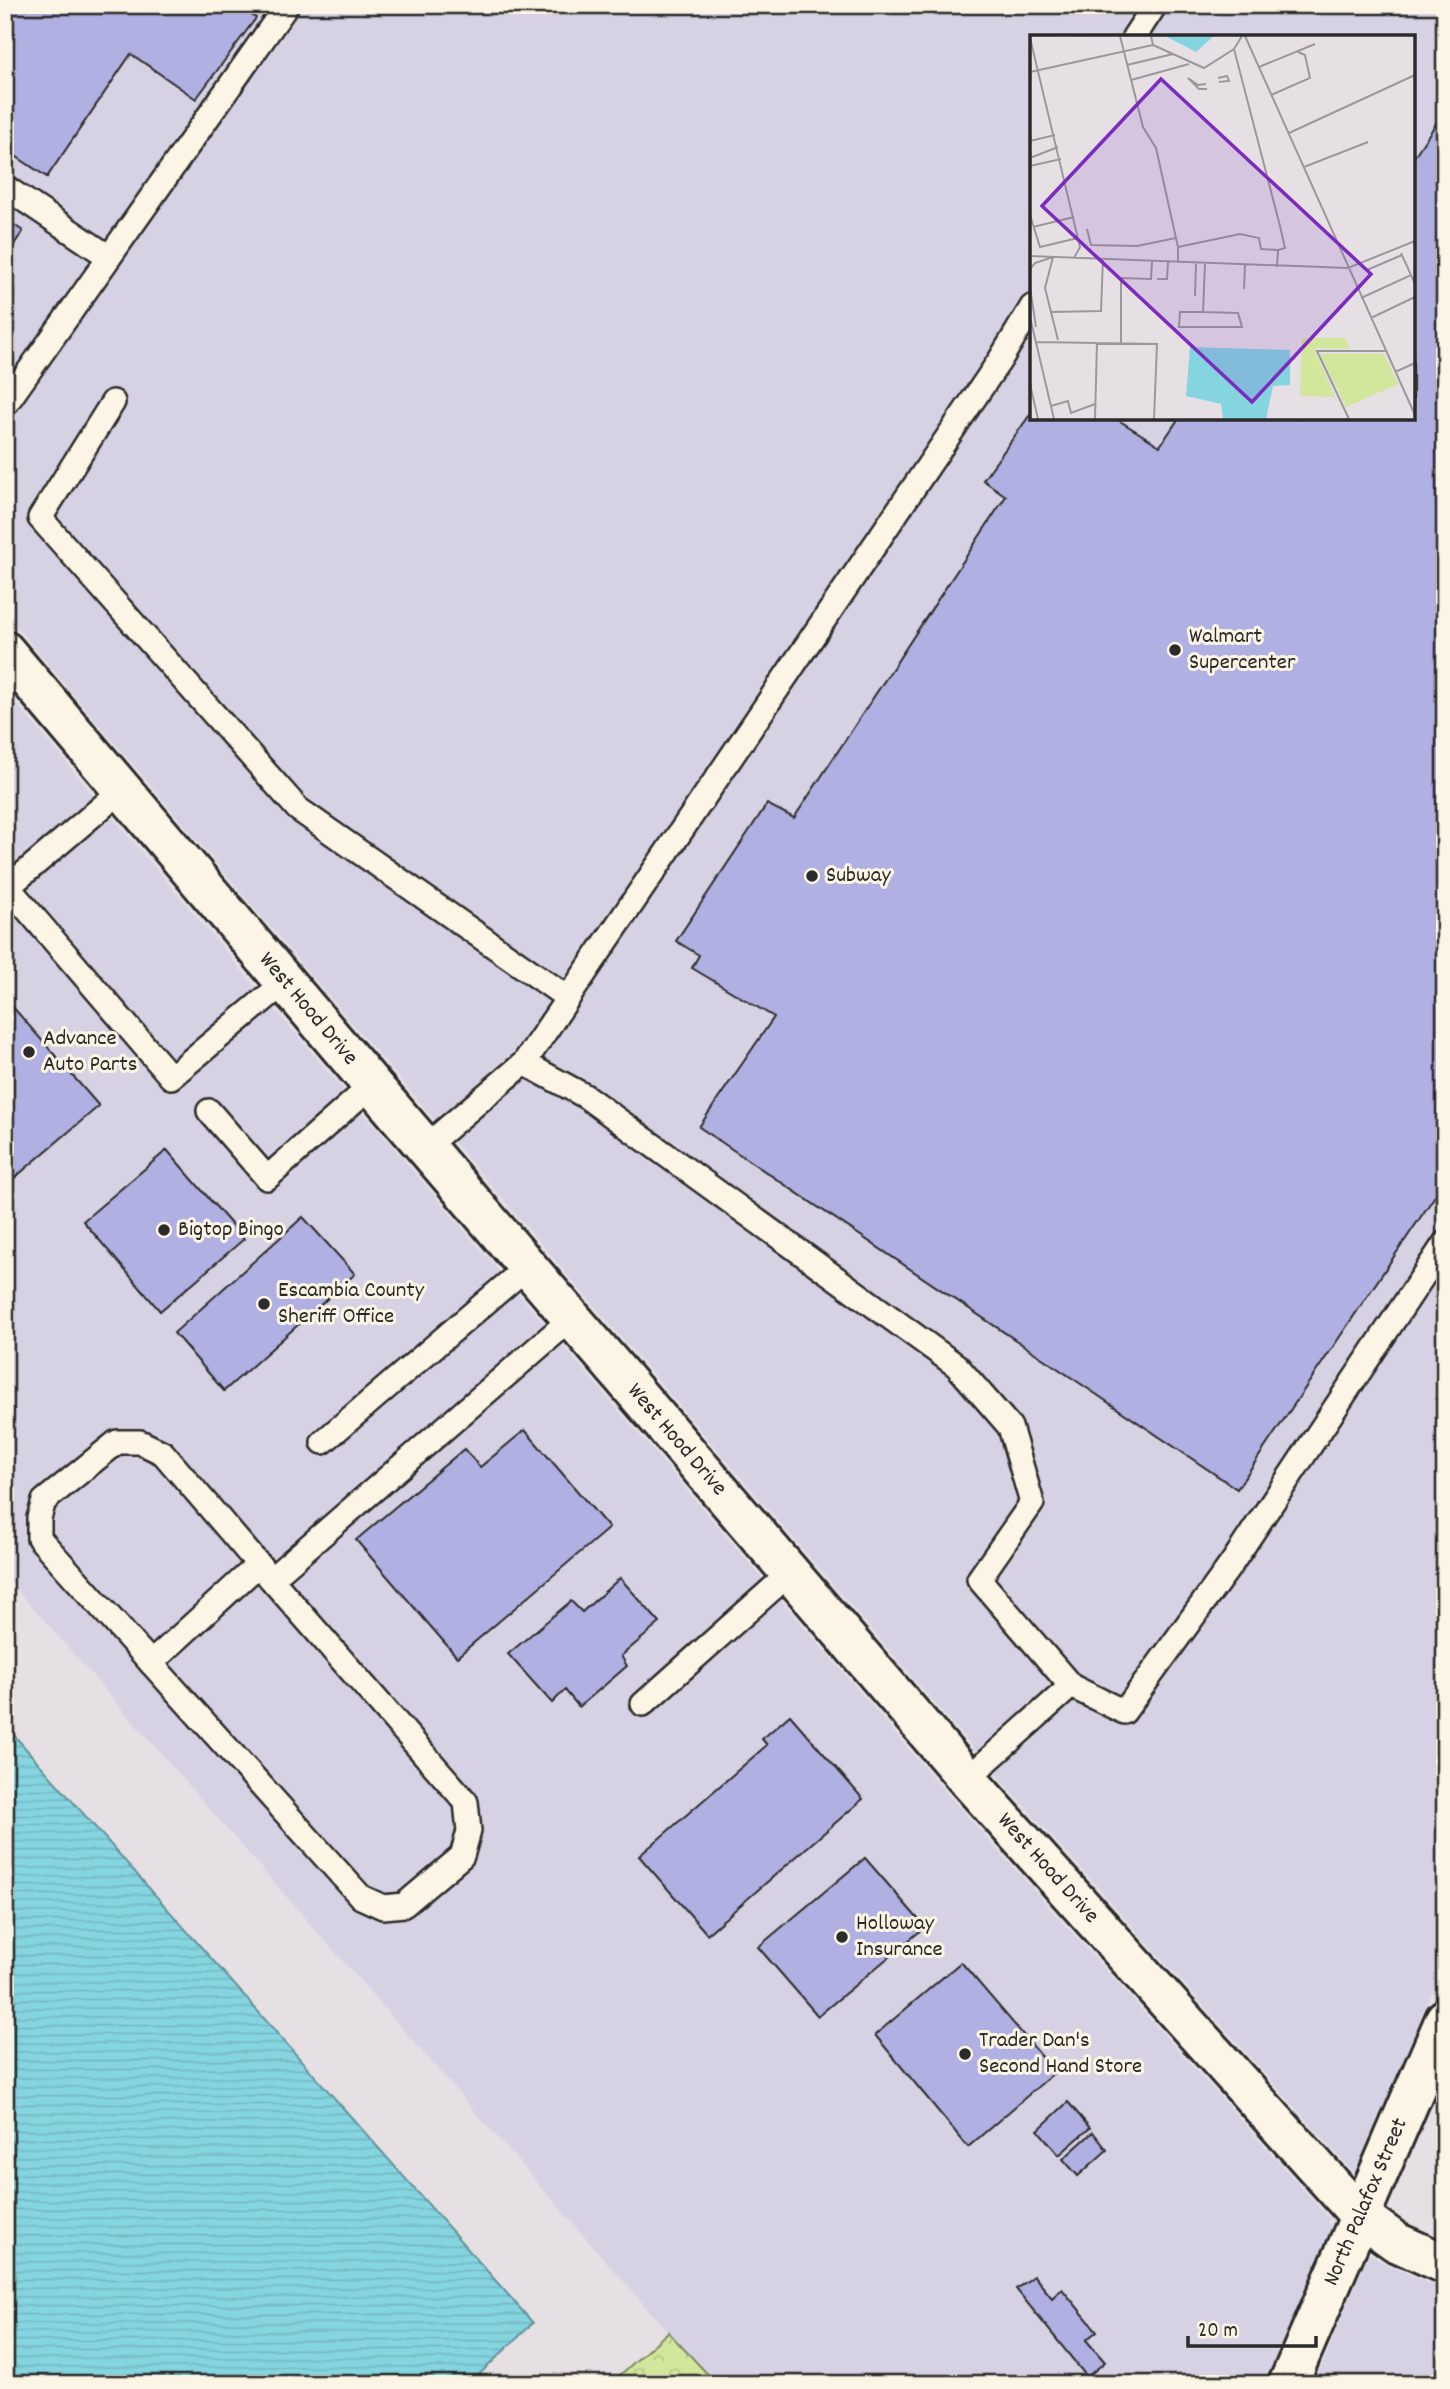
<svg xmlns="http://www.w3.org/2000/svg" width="1450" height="2389" viewBox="0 0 1450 2389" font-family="Dekko,sans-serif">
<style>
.built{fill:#d6d2e3;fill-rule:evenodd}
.forest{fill:url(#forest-crowns);stroke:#7e8964;stroke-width:2}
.water{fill:url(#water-rules);stroke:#619198;stroke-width:2}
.building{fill:#b1b0e2;stroke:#2b2b2b;stroke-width:2}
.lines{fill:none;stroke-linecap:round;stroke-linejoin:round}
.service-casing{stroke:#2b2b2b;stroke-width:28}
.minor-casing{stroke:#2b2b2b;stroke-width:44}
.tertiary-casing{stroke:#2b2b2b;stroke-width:44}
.secondary-casing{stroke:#2b2b2b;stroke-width:44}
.service{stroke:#fcf5e5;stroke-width:23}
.minor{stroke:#fcf5e5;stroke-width:38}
.tertiary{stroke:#fcf5e5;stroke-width:38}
.secondary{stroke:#fcf5e5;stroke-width:38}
.poi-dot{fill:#2b2b2b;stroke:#fcf5e5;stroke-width:2.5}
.labels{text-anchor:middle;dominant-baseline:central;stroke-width:6;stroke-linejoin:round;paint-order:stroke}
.poi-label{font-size:23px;fill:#2b2b2b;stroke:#fcf5e5;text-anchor:start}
.street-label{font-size:23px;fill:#2b2b2b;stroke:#fcf5e5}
.inset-road{fill:none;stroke:#9b989a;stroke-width:2}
.view{fill:#7b2cbf;fill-opacity:0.15;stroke:#7b2cbf;stroke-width:3.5}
.inset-edge{fill:none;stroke:#2b2b2b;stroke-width:3.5}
</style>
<defs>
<pattern id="forest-crowns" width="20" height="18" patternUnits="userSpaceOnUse" patternTransform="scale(1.75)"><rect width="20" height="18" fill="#d2e79c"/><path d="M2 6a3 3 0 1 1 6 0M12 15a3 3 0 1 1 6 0" fill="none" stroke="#b4c687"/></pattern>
<pattern id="water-rules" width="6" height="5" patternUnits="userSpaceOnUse" patternTransform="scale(1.75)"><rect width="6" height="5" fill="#85d5e1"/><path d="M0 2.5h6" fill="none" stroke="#73b7c1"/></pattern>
</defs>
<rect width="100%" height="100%" fill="#e6e0e4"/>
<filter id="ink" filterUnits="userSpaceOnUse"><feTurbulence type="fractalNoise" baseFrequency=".0143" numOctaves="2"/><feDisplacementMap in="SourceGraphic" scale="14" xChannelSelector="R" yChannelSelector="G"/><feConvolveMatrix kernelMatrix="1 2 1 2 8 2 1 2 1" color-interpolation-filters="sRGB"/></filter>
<g filter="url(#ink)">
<g class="built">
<path d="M5,5H1445V1963L1354,2173L985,1762L303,966L5,613ZM1032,37H1413V418H1032Z"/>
<polygon points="5,690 266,999 948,1795 1330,2219 1327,2223 1332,2226 1266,2384 717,2384 668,2332 5,1576"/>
<polygon points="1369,2253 1384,2263 1445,2291 1445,2384 1314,2384"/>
</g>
<polygon class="forest" points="668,2332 717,2384 610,2384"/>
<polygon class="water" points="5,1725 533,2323 469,2384 5,2384"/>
<g class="building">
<polygon points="5,5 236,5 256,18 196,99 131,54 47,177 5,149"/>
<polygon points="1445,110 1445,1181 1237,1489 699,1127 774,1017 692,968 699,955 676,941 767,804 794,818 1006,496 983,480 1032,412 1032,418 1115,418 1160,446 1179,418 1413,418 1413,158"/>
<polygon points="5,219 23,231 5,258"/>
<polygon points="5,998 99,1106 5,1186"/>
<polygon points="167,1150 244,1239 160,1311 83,1221"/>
<polygon points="303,1217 355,1274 224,1391 174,1333"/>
<polygon points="525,1430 609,1528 457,1657 356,1540 464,1449 480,1467"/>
<polygon points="620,1578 660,1623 621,1656 627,1666 579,1707 565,1690 552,1703 508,1654 571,1601 582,1612"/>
<polygon points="790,1715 863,1799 707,1934 639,1856 767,1745 762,1739"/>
<polygon points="865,1858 925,1927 818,2016 758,1947"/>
<polygon points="961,1962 1055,2072 968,2147 875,2035"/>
<polygon points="1068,2102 1090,2128 1059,2155 1038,2130"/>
<polygon points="1093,2132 1107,2150 1078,2176 1063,2159"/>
<polygon points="1034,2276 1052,2298 1062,2289 1097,2331 1086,2340 1105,2362 1087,2377 1016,2289"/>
<polygon points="1442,2367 1445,2368 1445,2384 1436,2384"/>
</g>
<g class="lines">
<defs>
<g id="service">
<polyline points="1134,37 1155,5"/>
<polyline points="5,187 109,257"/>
<polyline points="113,402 40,518 298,809 568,998"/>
<polyline points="5,405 287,5"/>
<polyline points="8,887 122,790"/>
<polyline points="5,890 8,887 171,1077 285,982"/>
<polyline points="524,1063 585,1096 957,1366 1010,1427 1032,1503 979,1579 1071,1686"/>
<polyline points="209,1111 267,1178 372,1085"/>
<polyline points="425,1147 524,1063 1000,360 1032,307"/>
<polyline points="323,1442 528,1266"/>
<polyline points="271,1579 466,1802 469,1831 462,1856 404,1905 383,1907 361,1897 39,1538 39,1518 44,1501 117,1442 140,1442 163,1453 271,1579 572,1318"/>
<polyline points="151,1663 259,1564"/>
<polyline points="643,1704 790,1573"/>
<polyline points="967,1779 1071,1686 1124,1712 1232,1563 1445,1243"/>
</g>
<polyline id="minor" points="1360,2216 1396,2242 1445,2264"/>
<g id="tertiary">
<path id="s1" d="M5,651L372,1085L967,1779L1360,2216"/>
</g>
<g id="secondary">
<path id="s2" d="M1288,2384L1445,2019"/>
</g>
</defs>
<use href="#service" class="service-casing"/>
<use href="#minor" class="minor-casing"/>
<use href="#tertiary" class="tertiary-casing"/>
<use href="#secondary" class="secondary-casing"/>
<use href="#service" class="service"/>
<use href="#minor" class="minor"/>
<use href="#tertiary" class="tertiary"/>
<use href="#secondary" class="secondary"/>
</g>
</g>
<g class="poi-dot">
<circle cx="1175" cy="650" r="7"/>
<circle cx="812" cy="876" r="7"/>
<circle cx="29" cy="1052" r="7"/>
<circle cx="164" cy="1230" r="7"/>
<circle cx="264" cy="1304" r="7"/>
<circle cx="842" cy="1937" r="7"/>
<circle cx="965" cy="2054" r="7"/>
</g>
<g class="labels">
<g class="poi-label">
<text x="1189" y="637">Walmart<tspan x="1189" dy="26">Supercenter</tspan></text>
<text x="826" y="876">Subway</text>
<text x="43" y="1039">Advance<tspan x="43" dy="26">Auto Parts</tspan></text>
<text x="178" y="1230">Bigtop Bingo</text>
<text x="278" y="1291">Escambia County<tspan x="278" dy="26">Sheriff Office</tspan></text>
<text x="856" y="1924">Holloway<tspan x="856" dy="26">Insurance</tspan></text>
<text x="979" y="2041">Trader Dan's<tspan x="979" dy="26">Second Hand Store</tspan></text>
</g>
<g class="street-label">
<text stroke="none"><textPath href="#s1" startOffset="469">West Hood Drive</textPath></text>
<text stroke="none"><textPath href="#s1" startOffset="1036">West Hood Drive</textPath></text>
<text stroke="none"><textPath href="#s1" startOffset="1603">West Hood Drive</textPath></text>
<text stroke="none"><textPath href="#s2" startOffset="198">North Palafox Street</textPath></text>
</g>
</g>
<g transform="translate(1030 35)">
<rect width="385" height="385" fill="#e6e0e4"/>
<path d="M272,303H315L320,314L284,313L305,362L270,361ZM290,319H354L368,349L316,372Z" fill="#d2e79c"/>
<path d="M135,1H184L166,17ZM160,312L260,315V350L243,351L236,384H193L191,369L156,361Z" fill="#85d5e1"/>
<path class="inset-road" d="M90,1L113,92L126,113L148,212V228M215,1L385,380M0,3L50,212L44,223M123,10L174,33L204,14L212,1M204,14L250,191L255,213L248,215L247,232M97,30L143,19M229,32L285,9M0,37L123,10L121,1M188,43L197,41L199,46L189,47M101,45L159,29M176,49L168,50L158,43L169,54H177M241,60L280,43L275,20L268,17M259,98L385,40M0,106L25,100M0,123L28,112M0,131L31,124M274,132L338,107M0,180L10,212L48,203M3,192L44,182M57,194L61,210L107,211L146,203M148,212L210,199L229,203L231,214L248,215M371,218L381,240M0,221L318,233L385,206M23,222L15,253L28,305M0,234L5,228L23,222M337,235L372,220M127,244H137L138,227M0,252L6,292M214,254L215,230M165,261L166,228M331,263L381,240L385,249M20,277L71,276L73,224M173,277L208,278L212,292H149L150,277H173L175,229M0,282L24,384M341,283L385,262M6,307L127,309L124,384M91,308V243L121,244L122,226M365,337L385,328M0,349L8,384M21,371L38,366L41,378L65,369M65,384L67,307M319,384L287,316H356"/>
<path class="view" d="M131,44L341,239L222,367L12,171Z"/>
<rect width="385" height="385" class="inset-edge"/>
</g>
<rect width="1450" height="2389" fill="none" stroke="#fcf5e5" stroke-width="28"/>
<rect x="14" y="14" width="1422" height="2361" fill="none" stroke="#2b2b2b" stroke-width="2.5" filter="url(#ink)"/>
<path d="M1188 2336v10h128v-10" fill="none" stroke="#2b2b2b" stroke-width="3.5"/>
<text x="1198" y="2336" font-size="21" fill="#2b2b2b" stroke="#fcf5e5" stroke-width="5" paint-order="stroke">20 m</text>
</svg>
